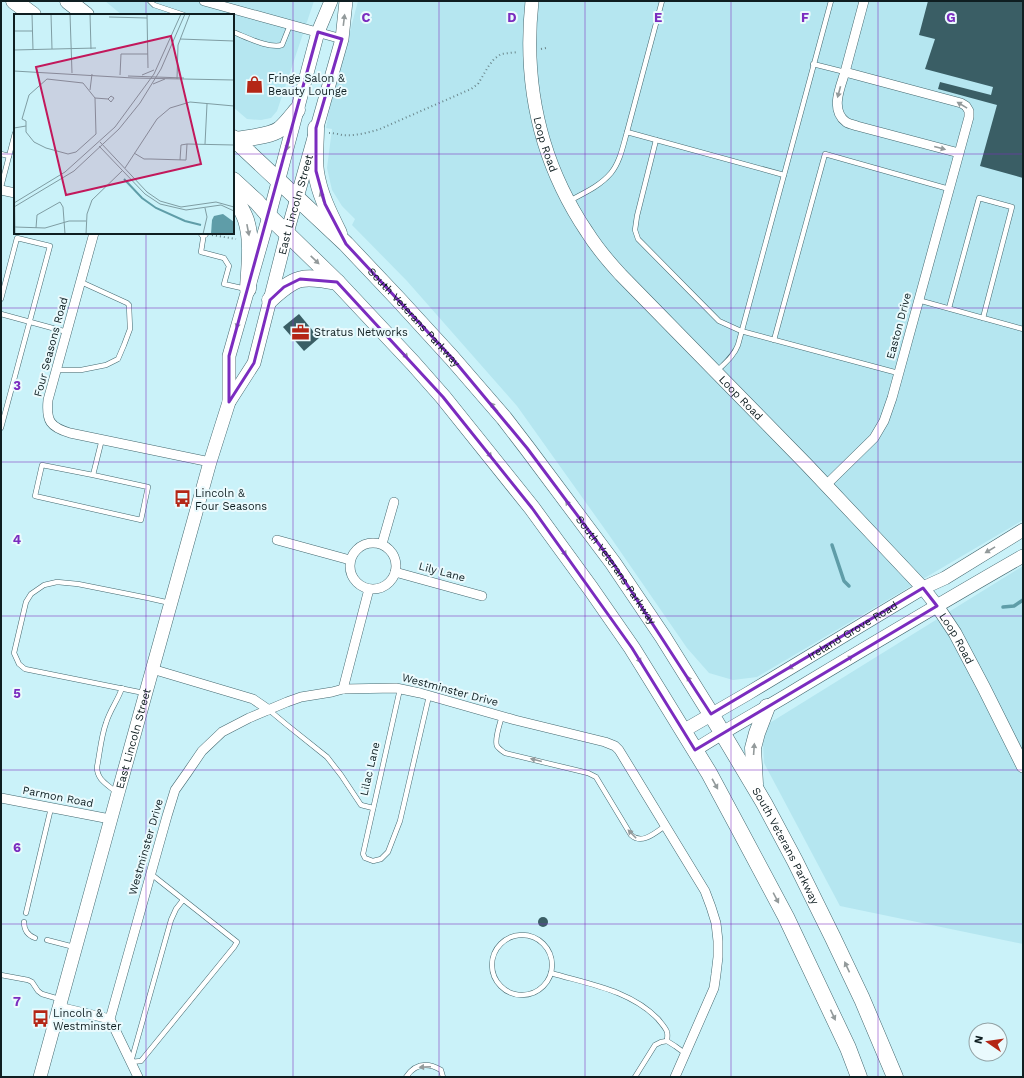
<svg xmlns="http://www.w3.org/2000/svg" width="1024" height="1078" viewBox="0 0 1024 1078" font-family="'Work Sans',sans-serif">
<style>
.built{fill:#b5e6f0}
.lines{fill:none;stroke-linecap:round;stroke-linejoin:round}
.stream{stroke:#5f9da8;stroke-width:3.5}
.building{fill:#3a5e65}
.lane-casing{stroke:#44686f;stroke-width:5.5}
.street-casing{stroke:#44686f;stroke-width:10}
.secondary-casing{stroke:#44686f;stroke-width:14}
.highway-casing{stroke:#44686f;stroke-width:17}
.path{stroke:#6b878c;stroke-width:2;stroke-dasharray:1 3;stroke-linecap:butt}
.lane{stroke:#fff;stroke-width:4.5}
.street{stroke:#fff;stroke-width:9}
.secondary{stroke:#fff;stroke-width:13}
.highway{stroke:#fff;stroke-width:16}
.oneway{fill:#939a9b}
.marked{fill:none;stroke:#7b2cbf;stroke-width:3;stroke-linejoin:round}
.grid{fill:none;stroke:#7b2cbf;stroke-width:1;stroke-opacity:0.55}
.labels{text-anchor:middle;dominant-baseline:central;stroke-width:4;stroke-linejoin:round;paint-order:stroke}
.poi-label{font-size:11px;fill:#0f1e21;stroke:#eafafd;text-anchor:start}
.street-label{font-size:11px;fill:#0f1e21;stroke:#eafafd}
.inset-river{fill:none;stroke:#5f9da8;stroke-width:2}
.inset-road{fill:none;stroke:#7f9da3;stroke-width:1}
.view{fill:#c2185b;fill-opacity:0.15;stroke:#c2185b;stroke-width:2}
.inset-edge{fill:none;stroke:#0f1e21;stroke-width:2}
.grid-label{font-size:13px;text-anchor:middle;font-weight:bold;fill:#7b2cbf;stroke:#eafafd;stroke-width:4;stroke-linejoin:round;paint-order:stroke}
</style>
<rect width="100%" height="100%" fill="#caf2f9"/>
<g class="built">
<polygon points="105,1 314,1 277,111 271,118 261,120 247,119 233,107 233,15 122,15"/>
<polygon points="358,1 1023,1 1023,520 757,677 733,680 709,673 687,648 609,535 517,406 407,281 352,225 355,219 342,206 332,190 327,168 332,129 326,128 330,107"/>
<polygon points="1023,566 1023,944 840,906 764,763 763,744 768,724"/>
</g>
<g class="lines">
<g class="stream">
<polyline points="832,545 844,581 849,586"/>
<polyline points="1003,607 1014,606 1023,600"/>
</g>
</g>
<g class="building">
<polygon points="928,1 1023,1 1023,178 980,166 997,105 938,89 940,82 991,95 993,87 925,69 935,39 919,35"/>
<polygon points="299,314 319,338 304,351 283,327"/>
<circle cx="543" cy="922" r="5"/>
</g>
<g class="lines">
<defs>
<g id="lane">
<polyline points="150,1 154,5 184,15"/>
<path d="M233,32C246,37 269,49 282,45L290,25"/>
<polyline points="813,64 845,72"/>
<polyline points="627,132 662,1"/>
<polyline points="656,140 637,216 635,230 638,239 719,321 741,331 898,373"/>
<polyline points="1,154 9,156"/>
<polyline points="784,175 831,1"/>
<polyline points="1,187 15,133"/>
<path d="M569,201C584,193 600,186 611,173C620,162 623,146 627,132L784,175L738,345C734,356 725,363 717,371"/>
<polyline points="204,233 201,252 224,258 229,266 224,284 246,289"/>
<polyline points="1,299 17,238 50,246 1,428"/>
<polyline points="918,300 1023,329"/>
<polyline points="949,308 979,198 1012,207 983,318"/>
<polyline points="1,314 67,332"/>
<polyline points="774,340 825,154 949,189"/>
<polyline points="57,370 81,370 106,365 118,359 124,345 130,329 129,305 127,303 81,282"/>
<polyline points="93,475 148,487 141,520 35,496 42,465 93,475 102,439"/>
<polyline points="400,689 363,854 365,858 373,861 381,859 388,852 400,821 429,696"/>
<polyline points="144,693 25,669 19,664 14,653 26,602 31,594 44,585 57,582 78,584 148,598 170,603"/>
<polyline points="269,710 287,725 327,757 341,775 361,805 373,808"/>
<path d="M502,716C500,723 494,740 497,746C499,749 502,751 505,753L588,773L596,777L631,835C642,845 655,833 665,826"/>
<path d="M116,792C107,784 97,780 97,767C100,752 101,737 106,723C110,710 118,700 122,688"/>
<polyline points="151,874 237,942 234,947 141,1061 131,1062 171,920 176,909 183,900"/>
<polyline points="26,913 51,808"/>
<path d="M24,922C24,930 27,935 35,938"/>
<circle cx="522" cy="965" r="30"/>
<polyline points="47,940 74,947"/>
<path d="M551,973C588,984 630,990 658,1019C661,1023 666,1028 667,1032C668,1035 667,1039 667,1041"/>
<polyline points="1,975 28,980 32,982 38,991 42,994 59,999"/>
<path d="M406,1077C415,1064 427,1062 441,1070L443,1077"/>
<polyline points="635,1077 655,1045 661,1042 667,1041 675,1046 686,1054"/>
</g>
<g id="street">
<polyline points="204,1 342,39"/>
<polyline points="845,72 864,1"/>
<polyline points="1,190 15,193"/>
<path d="M94,233L48,400C46,421 50,427 70,433L210,462"/>
<polyline points="203,233 204,233"/>
<path d="M825,486L874,438L884,421L892,398L969,117V111L966,106L961,103L845,72C840,88 830,110 846,122C849,124 854,125 857,126L959,153"/>
<polyline points="277,540 350,560"/>
<circle cx="373" cy="566" r="23"/>
<polyline points="382,544 394,502"/>
<polyline points="395,572 482,596"/>
<polyline points="152,669 253,699 269,710"/>
<polyline points="343,689 369,589"/>
<polyline points="1,798 110,819"/>
<polyline points="59,1007 110,1019"/>
<polyline points="138,1077 110,1019 167,816 175,790 187,773 202,751 222,732 249,718 287,702 301,697 332,692 343,689 396,688 420,693 515,720 605,742 615,746 619,750 705,891 711,907 716,923 718,941 718,957 716,974 714,988 675,1077"/>
</g>
<g id="secondary">
<path id="s1" d="M532,1C523,85 540,162 587,232C597,248 609,262 621,275L807,465L923,588L937,606L955,633L984,688L1023,766"/>
<polyline points="229,402 229,356 269,216 318,32 331,1"/>
<path id="s2" d="M683,731L747,694L923,588L945,578L1023,530"/>
<path d="M695,750C729,728 765,709 799,688C874,643 948,599 1023,556"/>
<path id="s3" d="M40,1077L118,793L210,462L229,402L254,363L287,233L342,39L346,1"/>
</g>
<g id="highway">
<polyline points="14,1 33,15"/>
<polyline points="68,1 86,15"/>
<path d="M316,128C316,141 314,159 316,172C319,193 329,213 339,233"/>
<path id="s4" d="M233,138L346,244L398,299L452,358L504,418L527,448L613,563L663,637L711,714L764,803L795,861L833,938L862,999L895,1077"/>
<path d="M236,140C247,138 271,136 280,129C286,124 292,116 297,110"/>
<polyline points="233,180 257,202 269,216 337,282 413,363 443,397 532,508 591,589 632,648 663,698 709,773 738,827 786,917 848,1048 859,1077"/>
<path d="M233,194C237,202 243,211 246,220C253,242 249,267 248,289"/>
<path d="M270,300C296,276 302,275 337,282"/>
<polyline points="755,784 753,748 757,733 767,707"/>
</g>
</defs>
<use href="#lane" class="lane-casing"/>
<use href="#street" class="street-casing"/>
<use href="#secondary" class="secondary-casing"/>
<use href="#highway" class="highway-casing"/>
<g class="path">
<polyline points="541,49 546,48"/>
<path d="M329,133C333,133 338,134 342,135C355,136 368,133 380,129L471,89L478,84L488,67L494,59L501,54L518,52"/>
<polyline points="212,235 236,239"/>
</g>
<use href="#lane" class="lane"/>
<use href="#street" class="street"/>
<use href="#secondary" class="secondary"/>
<use href="#highway" class="highway"/>
</g>
<defs><path id="oneway-solid" d="M-6-.8H1V-3.2L6.5 0L1 3.2V.8H-6Z"/></defs>
<g class="oneway">
<use href="#oneway-solid" transform="translate(344 20) rotate(-83)"/>
<use href="#oneway-solid" transform="translate(839 92) rotate(105)"/>
<use href="#oneway-solid" transform="translate(962 105) rotate(-149)"/>
<use href="#oneway-solid" transform="translate(288 145) rotate(105)"/>
<use href="#oneway-solid" transform="translate(940 148) rotate(15)"/>
<use href="#oneway-solid" transform="translate(322 197) rotate(-109)"/>
<use href="#oneway-solid" transform="translate(248 230) rotate(79)"/>
<use href="#oneway-solid" transform="translate(315 260) rotate(44)"/>
<use href="#oneway-solid" transform="translate(238 323) rotate(106)"/>
<use href="#oneway-solid" transform="translate(404 354) rotate(47)"/>
<use href="#oneway-solid" transform="translate(494 407) rotate(-131)"/>
<use href="#oneway-solid" transform="translate(488 453) rotate(51)"/>
<use href="#oneway-solid" transform="translate(569 505) rotate(-127)"/>
<use href="#oneway-solid" transform="translate(990 550) rotate(149)"/>
<use href="#oneway-solid" transform="translate(563 551) rotate(54)"/>
<use href="#oneway-solid" transform="translate(638 658) rotate(58)"/>
<use href="#oneway-solid" transform="translate(848 659) rotate(-31)"/>
<use href="#oneway-solid" transform="translate(793 666) rotate(149)"/>
<use href="#oneway-solid" transform="translate(690 681) rotate(-122)"/>
<use href="#oneway-solid" transform="translate(754 749) rotate(-86)"/>
<use href="#oneway-solid" transform="translate(536 760) rotate(-166)"/>
<use href="#oneway-solid" transform="translate(715 784) rotate(61)"/>
<use href="#oneway-solid" transform="translate(632 834) rotate(-134)"/>
<use href="#oneway-solid" transform="translate(776 898) rotate(62)"/>
<use href="#oneway-solid" transform="translate(847 967) rotate(-115)"/>
<use href="#oneway-solid" transform="translate(833 1015) rotate(65)"/>
<use href="#oneway-solid" transform="translate(425 1067) rotate(177)"/>
</g>
<path class="marked" d="M318,32L342,39L316,128V171L325,204L346,244L452,358L527,448L613,563L711,714L923,588L937,606L695,750L632,648L532,508L443,397L337,282L300,279L284,287L270,300L254,363L229,402V356Z"/>
<path class="grid" d="M146,1V15M293,1V1077M439,1V1077M585,1V1077M731,1V1077M878,1V1077M1,154H15M233,154H1023M146,233V1077M1,308H1023M1,462H1023M1,616H1023M1,770H1023M1,924H1023"/>
<defs>
<symbol id="shop-bare" viewBox="-9 -9 18 18"><path d="M-5-2.5h2.3a2.7 3.5 0 0 1 5.4 0H5L5.5 6h-11ZM-1.5-2.5h3a1.5 2.3 0 0 0-3 0Z" fill="#b42616" stroke="#eafafd" stroke-width="2.5" paint-order="stroke"/></symbol>
<symbol id="office-bare" viewBox="-9 -9 18 18"><path d="M-6-3h4V-5.5h4V-3h4V5H-6ZM-1-4.5V-3h2v-1.5ZM-6 0V1H6V0Z" fill="#b42616" stroke="#eafafd" stroke-width="2.5" paint-order="stroke"/></symbol>
<symbol id="bus-bare" viewBox="-9 -9 18 18"><path d="M-5-6H5V4H4V6H2V4H-2V6H-4V4H-5ZM-3.5-4V0h7V-4ZM-3.5 1.2v1.5H-2V1.2ZM2 1.2v1.5H3.5V1.2Z" fill="#b42616" stroke="#eafafd" stroke-width="2.5" paint-order="stroke"/></symbol>
</defs>
<g fill-rule="evenodd">
<use href="#shop-bare" x="242" y="72" width="25" height="25"/>
<use href="#office-bare" x="288" y="320" width="25" height="25"/>
<use href="#bus-bare" x="170" y="486" width="25" height="25"/>
<use href="#bus-bare" x="28" y="1006" width="25" height="25"/>
</g>
<g class="labels">
<g class="poi-label">
<text x="268" y="78">Fringe Salon &amp;<tspan x="268" dy="13">Beauty Lounge</tspan></text>
<text x="314" y="332">Stratus Networks</text>
<text x="195" y="493">Lincoln &amp;<tspan x="195" dy="13">Four Seasons</tspan></text>
<text x="53" y="1013">Lincoln &amp;<tspan x="53" dy="13">Westminster</tspan></text>
</g>
<g class="street-label">
<text stroke="none"><textPath href="#s1" startOffset="145">Loop Road</textPath></text>
<text stroke="none"><textPath href="#s3" startOffset="911">East Lincoln Street</textPath></text>
<text stroke="none"><textPath href="#s4" startOffset="255">South Veterans Parkway</textPath></text>
<text transform="translate(899 326) rotate(-75)">Easton Drive</text>
<text transform="translate(51 347) rotate(-75)">Four Seasons Road</text>
<text stroke="none"><textPath href="#s1" startOffset="469">Loop Road</textPath></text>
<text stroke="none"><textPath href="#s4" startOffset="579">South Veterans Parkway</textPath></text>
<text transform="translate(442 572) rotate(15)">Lily Lane</text>
<text stroke="none"><textPath href="#s2" startOffset="197">Ireland Grove Road</textPath></text>
<text stroke="none"><textPath href="#s1" startOffset="793">Loop Road</textPath></text>
<text transform="translate(450 690) rotate(15)">Westminster Drive</text>
<text stroke="none"><textPath href="#s3" startOffset="351">East Lincoln Street</textPath></text>
<text transform="translate(370 769) rotate(-77)">Lilac Lane</text>
<text transform="translate(58 797) rotate(11)">Parmon Road</text>
<text stroke="none"><textPath href="#s4" startOffset="903">South Veterans Parkway</textPath></text>
<text transform="translate(146 847) rotate(-74)">Westminster Drive</text>
</g>
</g>
<g transform="translate(14 14)">
<rect width="220" height="220" fill="#caf2f9"/>
<path d="M209,200L220,208V220H197L198,206L200,202Z" fill="#5f9da8"/>
<path class="inset-river" d="M110,165L128,184L142,194L171,207L187,211"/>
<path class="inset-road" d="M18,0L19,36M37,0L38,35M56,0L58,59M76,0L77,35M133,0L134,54M95,3L133,4M0,17H19M166,25L220,27M0,36L82,34M0,57L119,64L220,66M106,61L107,40H134M128,61L140,56M114,62L170,64M33,65L69,69L81,84L82,120L62,138L54,140L32,134L20,128L12,118V107L8,105L15,81ZM163,65L164,31L176,0M139,70L151,65M76,76L78,60M81,84L94,85L97,88L100,84L97,82L94,85M0,114L12,112M86,128L133,178L146,187L167,193L202,188L220,193M173,130L220,131M191,130L193,90M85,132L131,180L146,190L172,196L207,191L220,197M120,139L130,145H137L171,146H172L173,130L167,131L166,146M0,142L1,220M111,154L143,105L156,94L176,88L220,92M0,189L51,158L101,113L140,60L167,0M0,193L60,157L105,115L126,89L147,55L171,0M1,213L31,214L55,207H72M22,214L23,201L46,188L49,193L51,220M72,220L73,200L78,186L108,157M189,220L193,203L191,194"/>
<path class="view" d="M157,22L187,150L52,181L22,53Z"/>
<rect width="220" height="220" class="inset-edge"/>
</g>
<g class="grid-label">
<text x="366" y="22">C</text>
<text x="512" y="22">D</text>
<text x="658" y="22">E</text>
<text x="805" y="22">F</text>
<text x="951" y="22">G</text>
<text x="17" y="390">3</text>
<text x="17" y="544">4</text>
<text x="17" y="698">5</text>
<text x="17" y="852">6</text>
<text x="17" y="1006">7</text>
</g>
<rect width="1024" height="1078" fill="none" stroke="#0f1e21" stroke-width="4"/>
<g transform="translate(988 1042) rotate(283)"><circle r="19" fill="#eafafd" stroke="#92a2a5"/>
<path d="M0-3L7 15L0 10L-7 15Z" fill="#b42616"/>
<text y="-6" font-size="11" font-weight="bold" text-anchor="middle" fill="#0f1e21">N</text>
</g>
</svg>
